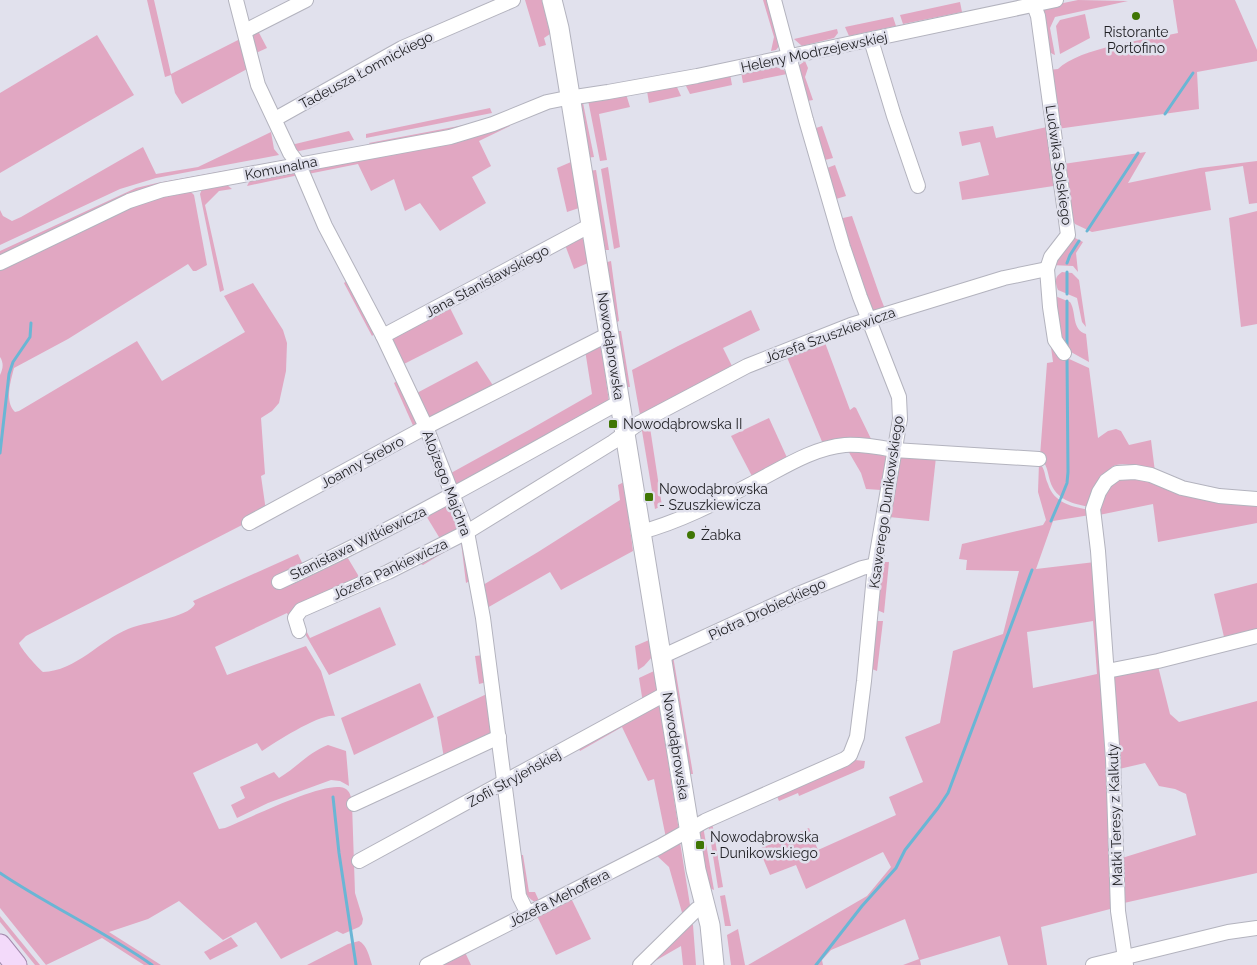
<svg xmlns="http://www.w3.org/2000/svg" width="1257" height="965" viewBox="0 0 1257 965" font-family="Raleway,sans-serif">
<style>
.green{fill:#e1a7c2;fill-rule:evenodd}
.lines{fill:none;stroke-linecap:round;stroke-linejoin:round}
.stream{stroke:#6ab6d5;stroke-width:3}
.street-casing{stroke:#b3b3be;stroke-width:16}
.secondary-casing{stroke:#b3b3be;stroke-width:21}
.primary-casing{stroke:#a489ad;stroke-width:23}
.street{stroke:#fff;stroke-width:14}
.secondary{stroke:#fff;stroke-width:19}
.primary{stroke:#f3dafa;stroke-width:21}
.poi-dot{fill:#407604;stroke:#e1e1ed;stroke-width:2}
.labels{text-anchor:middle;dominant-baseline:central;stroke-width:5;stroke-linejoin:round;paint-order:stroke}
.poi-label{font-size:14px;fill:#1f1f23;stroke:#e1e1ed;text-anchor:start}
.street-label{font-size:14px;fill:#1f1f23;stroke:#e1e1ed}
</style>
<rect width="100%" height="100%" fill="#e1e1ed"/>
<g class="green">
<polygon points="147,0 154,0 171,74 242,38 249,68 182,104 175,93 171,75 165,77"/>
<polygon points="525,0 542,0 550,34 544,38 546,45 539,47"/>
<polygon points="763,0 769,0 780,45 776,50 771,51 774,37"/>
<path d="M1078,0L1128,1L1055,17L1050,28L1055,55C1042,51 1043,25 1042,13L1044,7Z"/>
<path d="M1173,0H1235L1257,50V61L1197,72L1199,109L1057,129L1049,70L1058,69C1079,48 1148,39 1178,33Z"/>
<polygon points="960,2 962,12 903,24 900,15"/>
<polygon points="1085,14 1090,38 1060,54 1056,26 1060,20"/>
<polygon points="893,17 896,26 849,36 845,27"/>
<polygon points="257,29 267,48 256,53 250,33"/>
<polygon points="837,29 838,33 834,38 802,46 794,39"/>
<polygon points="97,35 134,95 0,173 0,93"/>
<polygon points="805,61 808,68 805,77 813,100 807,101 798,66"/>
<polygon points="771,66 783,69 787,74 743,83 741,72"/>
<polygon points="730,74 732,85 690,94 685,84"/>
<polygon points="676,85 681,96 649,103 647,91"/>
<polygon points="626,94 630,107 599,114 607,160 600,161 588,100"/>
<polygon points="583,103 594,157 586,158 580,107"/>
<polygon points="490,108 492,113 366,138 366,134"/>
<polygon points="480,122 448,131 371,146 369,143"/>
<polygon points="509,123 510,126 479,141 491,166 472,177 486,203 440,231 420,203 405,211 394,179 371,191 358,164 308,174 309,169"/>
<polygon points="822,126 833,158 825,160 821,159 813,132 816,128"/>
<polygon points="993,126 996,138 1047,127 1060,185 962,200 959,182 989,175 980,142 962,146 959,132"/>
<polygon points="349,131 354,140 294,152 291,145"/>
<polygon points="271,132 274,149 279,155 156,178 120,189 0,245 0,210 3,216 12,221 21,217 143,147 156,174 198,167"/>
<polygon points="1146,152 1128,183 1200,168 1257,161 1257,203 1249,204 1243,166 1205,172 1211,210 1092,232 1075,224 1071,218 1063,164"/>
<polygon points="284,160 282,162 154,188 0,257 0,251 136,188 157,183"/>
<polygon points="571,162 579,208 567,212 557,168"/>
<polygon points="835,165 846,196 836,199 825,172 827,168"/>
<polygon points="608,167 620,247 614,249 601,169"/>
<polygon points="596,170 609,250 602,250 588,171"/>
<polygon points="293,171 299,175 247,186 250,180"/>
<polygon points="227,185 232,189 219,191 205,205 224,290 220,292 200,194 202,189"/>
<path d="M190,191L194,195L207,265L196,271H193L188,264L68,339L14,368C11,380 4,402 15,412L19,411L137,341L162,381L245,332L224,296L253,283L283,330L287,343L286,371L279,403L272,411L261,418L265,474L261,476L266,511L245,521L242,525L26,636L19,643C21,649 37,667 43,672C76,671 99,641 128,629C144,622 188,618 195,604L193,601L298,554L304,567L346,555L361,580L291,621L287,613L215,647L227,675L306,646L321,671L335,716C320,713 276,742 262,751L257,743L193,773L219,829L225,828C246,820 325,780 344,788C351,791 351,798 352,804L355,893L363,919L362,924L359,927L343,934L337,931L281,959L256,922L223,940L179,901L148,919L109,932L161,965H144L102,938L46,965L0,908V375C3,369 4,363 0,357V270L142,202Z"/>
<polygon points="1257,211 1257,324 1241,327 1229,218"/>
<polygon points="852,216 881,299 885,309 872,312 840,222 843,218"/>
<polygon points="583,235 588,263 574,269 564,242"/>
<polygon points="1075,238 1083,242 1076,253 1078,272 1073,266 1051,265 1069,240"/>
<polygon points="611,261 619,321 613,324 604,263"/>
<path d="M1062,272L1072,273L1079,280L1086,327L1082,322L1077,298L1058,290C1055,282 1054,277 1062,272Z"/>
<path d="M1041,273L1052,326L1067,358L1089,368L1098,438L1108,431L1116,429L1121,431L1129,445L1151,440L1155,472C1143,469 1128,462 1116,465C1103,469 1094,496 1090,507C1073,504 1056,500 1050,481C1047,469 1047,466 1040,456L1047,363L1053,362Z"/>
<polygon points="347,281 374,334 372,336 344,283"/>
<path d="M1055,296L1070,302C1077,313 1071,329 1086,334L1089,362L1062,347Z"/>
<polygon points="448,304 463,334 402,365 390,340"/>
<polygon points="751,310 760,330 723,348 733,368 640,415 632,370 678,346"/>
<polygon points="618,331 621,331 630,387 623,387 615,333"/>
<polygon points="824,340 850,410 854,407 856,408 873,443 823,444 786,355"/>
<polygon points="601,344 609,402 456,486 451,473 529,430 592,394 585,350"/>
<polygon points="477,361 494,387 430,419 415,394"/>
<polygon points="399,380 420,425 415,430 394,383"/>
<polygon points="769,418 789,462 754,480 731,436"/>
<polygon points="649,421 662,506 655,509 641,425"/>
<polygon points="847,449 867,449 887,456 888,461 881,490 866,489 861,473"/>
<polygon points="902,456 936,457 929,521 889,517 897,460"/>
<path d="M1039,463C1046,469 1044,476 1048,484C1054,503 1072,507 1090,510V515L1053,521L1036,569L1095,562L1103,674L1114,908L1041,927L1047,965H1008L1000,936L920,960L921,965H903L919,959L905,919L831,950L822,960L823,965H748L867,896L891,867L883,852L806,889L796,865L770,875L759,849L809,828L818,850L896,815L889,797L923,782L905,737L940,723L953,651L1003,634L1019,571L966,570L967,560L959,559L962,544L1043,525L1046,520L1038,492ZM1093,621L1097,674L1033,688L1027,632Z"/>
<polygon points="1129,476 1257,503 1257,523 1158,542 1153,504 1099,515 1099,503 1112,481"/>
<polygon points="624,482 633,551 561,590 550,572 487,608 483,585 538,552 620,500 618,485"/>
<polygon points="451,502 461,528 442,542 425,514"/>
<polygon points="463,539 473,579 466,583 461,542 423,565 416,562 299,617 310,638 380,607 396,645 329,675 301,627 298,616"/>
<polygon points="881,562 889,562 884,613 877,610"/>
<polygon points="1257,583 1257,631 1224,637 1214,594"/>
<polygon points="874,621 883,621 877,671 872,669"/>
<polygon points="649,640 652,657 644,666 638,670 635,646"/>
<polygon points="484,655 487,682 479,684 475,656"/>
<polygon points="673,656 693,774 689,774 668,660"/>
<polygon points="1158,666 1170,714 1179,722 1257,701 1257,873 1124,903 1122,858 1196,835 1186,794 1175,789 1159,786 1145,763 1119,769 1114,675"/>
<polygon points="654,671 658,696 643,703 639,678"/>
<polygon points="420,683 434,717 354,755 341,718"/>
<polygon points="489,693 494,735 444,758 437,717"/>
<polygon points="659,703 679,831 666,838 654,779 648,781 622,727 580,751 577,746"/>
<path d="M328,745L346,751L349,786L340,781L331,780L268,803L237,818L231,805L245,798L240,787L274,772L279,778C296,768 309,752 328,745Z"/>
<polygon points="855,760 865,761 864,768 799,796 798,793 779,801 776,794"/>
<polygon points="712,822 723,887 718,888 708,824"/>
<polygon points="703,826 714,890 705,886 699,828"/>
<polygon points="680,842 690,905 683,916 669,867 655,854"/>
<path d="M519,855H523L529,892H535L540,903C520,901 521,871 519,855Z"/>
<polygon points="725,895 731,926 725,926 720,896"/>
<polygon points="570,896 591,939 556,955 536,914"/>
<polygon points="0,916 40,965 35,965 0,922"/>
<polygon points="691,923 693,925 696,965 683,965 681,946 648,965 660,955"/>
<polygon points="738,929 745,965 731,965 727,935"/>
<polygon points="231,937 238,946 210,960 204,952"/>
<path d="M359,941C367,945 369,956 372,965H307L348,944Z"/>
<polygon points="464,950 471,965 436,965"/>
</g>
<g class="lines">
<g class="stream">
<polyline points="1165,114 1193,73"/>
<polyline points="1087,231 1138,153"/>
<polyline points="1067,263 1070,255 1079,241"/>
<polyline points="1067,294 1067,272"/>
<polyline points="1067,301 1067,350"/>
<polyline points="0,453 9,374 13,362 30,337 31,323"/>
<polyline points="1061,498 1067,483 1068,472 1067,358"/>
<polyline points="1051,521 1060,500"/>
<polyline points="333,797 339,853 356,965"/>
<path d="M0,873C49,906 104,931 152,965"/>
<polyline points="816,965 862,906 896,868 905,850 938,808 948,793 1032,570"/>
</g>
<defs>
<g id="street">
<polyline points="236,0 258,85 290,153 299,165 325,226 383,336 426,427 467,532 483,618 519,896 528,914"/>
<polyline points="1032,0 1038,16 1068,235 1051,257 1047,269 1050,307 1055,340 1064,353"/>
<polyline points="245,31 306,0"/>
<polyline points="871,40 894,116 918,186"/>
<polyline points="275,119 402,48 513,0"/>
<polyline points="0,263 129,201 162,190 450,137 493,124 547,102 562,99 608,92 697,76 1056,0"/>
<polyline points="383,336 591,225"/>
<polyline points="249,523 426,427 609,334"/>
<path d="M641,532C682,521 719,501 757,481C784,467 813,448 845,445C861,444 878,447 894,450L1039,459"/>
<path d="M279,582C396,529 507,464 620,402"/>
<polyline points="299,631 295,618 301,610 388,572 467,532 613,442 639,423 747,366 851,325 1004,278 1047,269"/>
<polyline points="661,657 796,595 862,568 875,565"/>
<polyline points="1107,671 1158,661 1257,636"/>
<polyline points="354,804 499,737"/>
<polyline points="359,861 667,693"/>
<polyline points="427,965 659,847 705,821 845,759 850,755 857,737 864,681 875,565 900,419 899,397 860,297 843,247 806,120 774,0"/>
<polyline points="640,965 697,909"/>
<polyline points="1093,965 1228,932 1257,928"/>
<polyline points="1126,965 1118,911 1113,759 1098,551 1093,509 1099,492 1106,481 1117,473 1135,472 1151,475 1182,488 1219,496 1257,499"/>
</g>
<polyline id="secondary" points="552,0 559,28 696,870 710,925 714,965"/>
<polyline id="primary" points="0,945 16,965"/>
</defs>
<use href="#street" class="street-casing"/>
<use href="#secondary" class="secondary-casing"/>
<use href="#primary" class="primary-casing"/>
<use href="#street" class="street"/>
<use href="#secondary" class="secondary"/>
<use href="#primary" class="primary"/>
</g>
<g class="poi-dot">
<circle cx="1136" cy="16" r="5"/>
<rect x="608" y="419" width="10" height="10" rx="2.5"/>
<rect x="644" y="492" width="10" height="10" rx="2.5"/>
<circle cx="691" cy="535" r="5"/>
<rect x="695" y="840" width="10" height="10" rx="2.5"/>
</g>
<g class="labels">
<g class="poi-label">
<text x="1136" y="32" text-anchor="middle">Ristorante<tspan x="1136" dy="16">Portofino</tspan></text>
<text x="623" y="424">Nowodąbrowska II</text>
<text x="659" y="489">Nowodąbrowska<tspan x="659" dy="16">- Szuszkiewicza</tspan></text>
<text x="701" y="535">Żabka</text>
<text x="710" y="837">Nowodąbrowska<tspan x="710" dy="16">- Dunikowskiego</tspan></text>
</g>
<g class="street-label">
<text transform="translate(814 52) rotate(-12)">Heleny Modrzejewskiej</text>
<text transform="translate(366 70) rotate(-28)">Tadeusza Łomnickiego</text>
<text transform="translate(1059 165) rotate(82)">Ludwika Solskiego</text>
<text transform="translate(281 168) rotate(-11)">Komunalna</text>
<text transform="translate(487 281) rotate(-28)">Jana Stanisławskiego</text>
<text transform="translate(830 335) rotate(-20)">Józefa Szuszkiewicza</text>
<text transform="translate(611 346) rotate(81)">Nowodąbrowska</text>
<text transform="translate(362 462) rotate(-29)">Joanny Srebro</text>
<text transform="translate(447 483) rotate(69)">Alojzego Majchra</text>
<text transform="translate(886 502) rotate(-82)">Ksawerego Dunikowskiego</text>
<text transform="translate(358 543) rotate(-26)">Stanisława Witkiewicza</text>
<text transform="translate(390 569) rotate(-25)">Józefa Pankiewicza</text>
<text transform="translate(767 609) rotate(-25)">Piotra Drobieckiego</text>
<text transform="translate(676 746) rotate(81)">Nowodąbrowska</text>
<text transform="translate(514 778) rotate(-29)">Zofii Stryjeńskiej</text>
<text transform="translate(1115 815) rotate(-92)">Matki Teresy z Kalkuty</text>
<text transform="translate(559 898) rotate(-27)">Józefa Mehoffera</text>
</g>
</g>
</svg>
